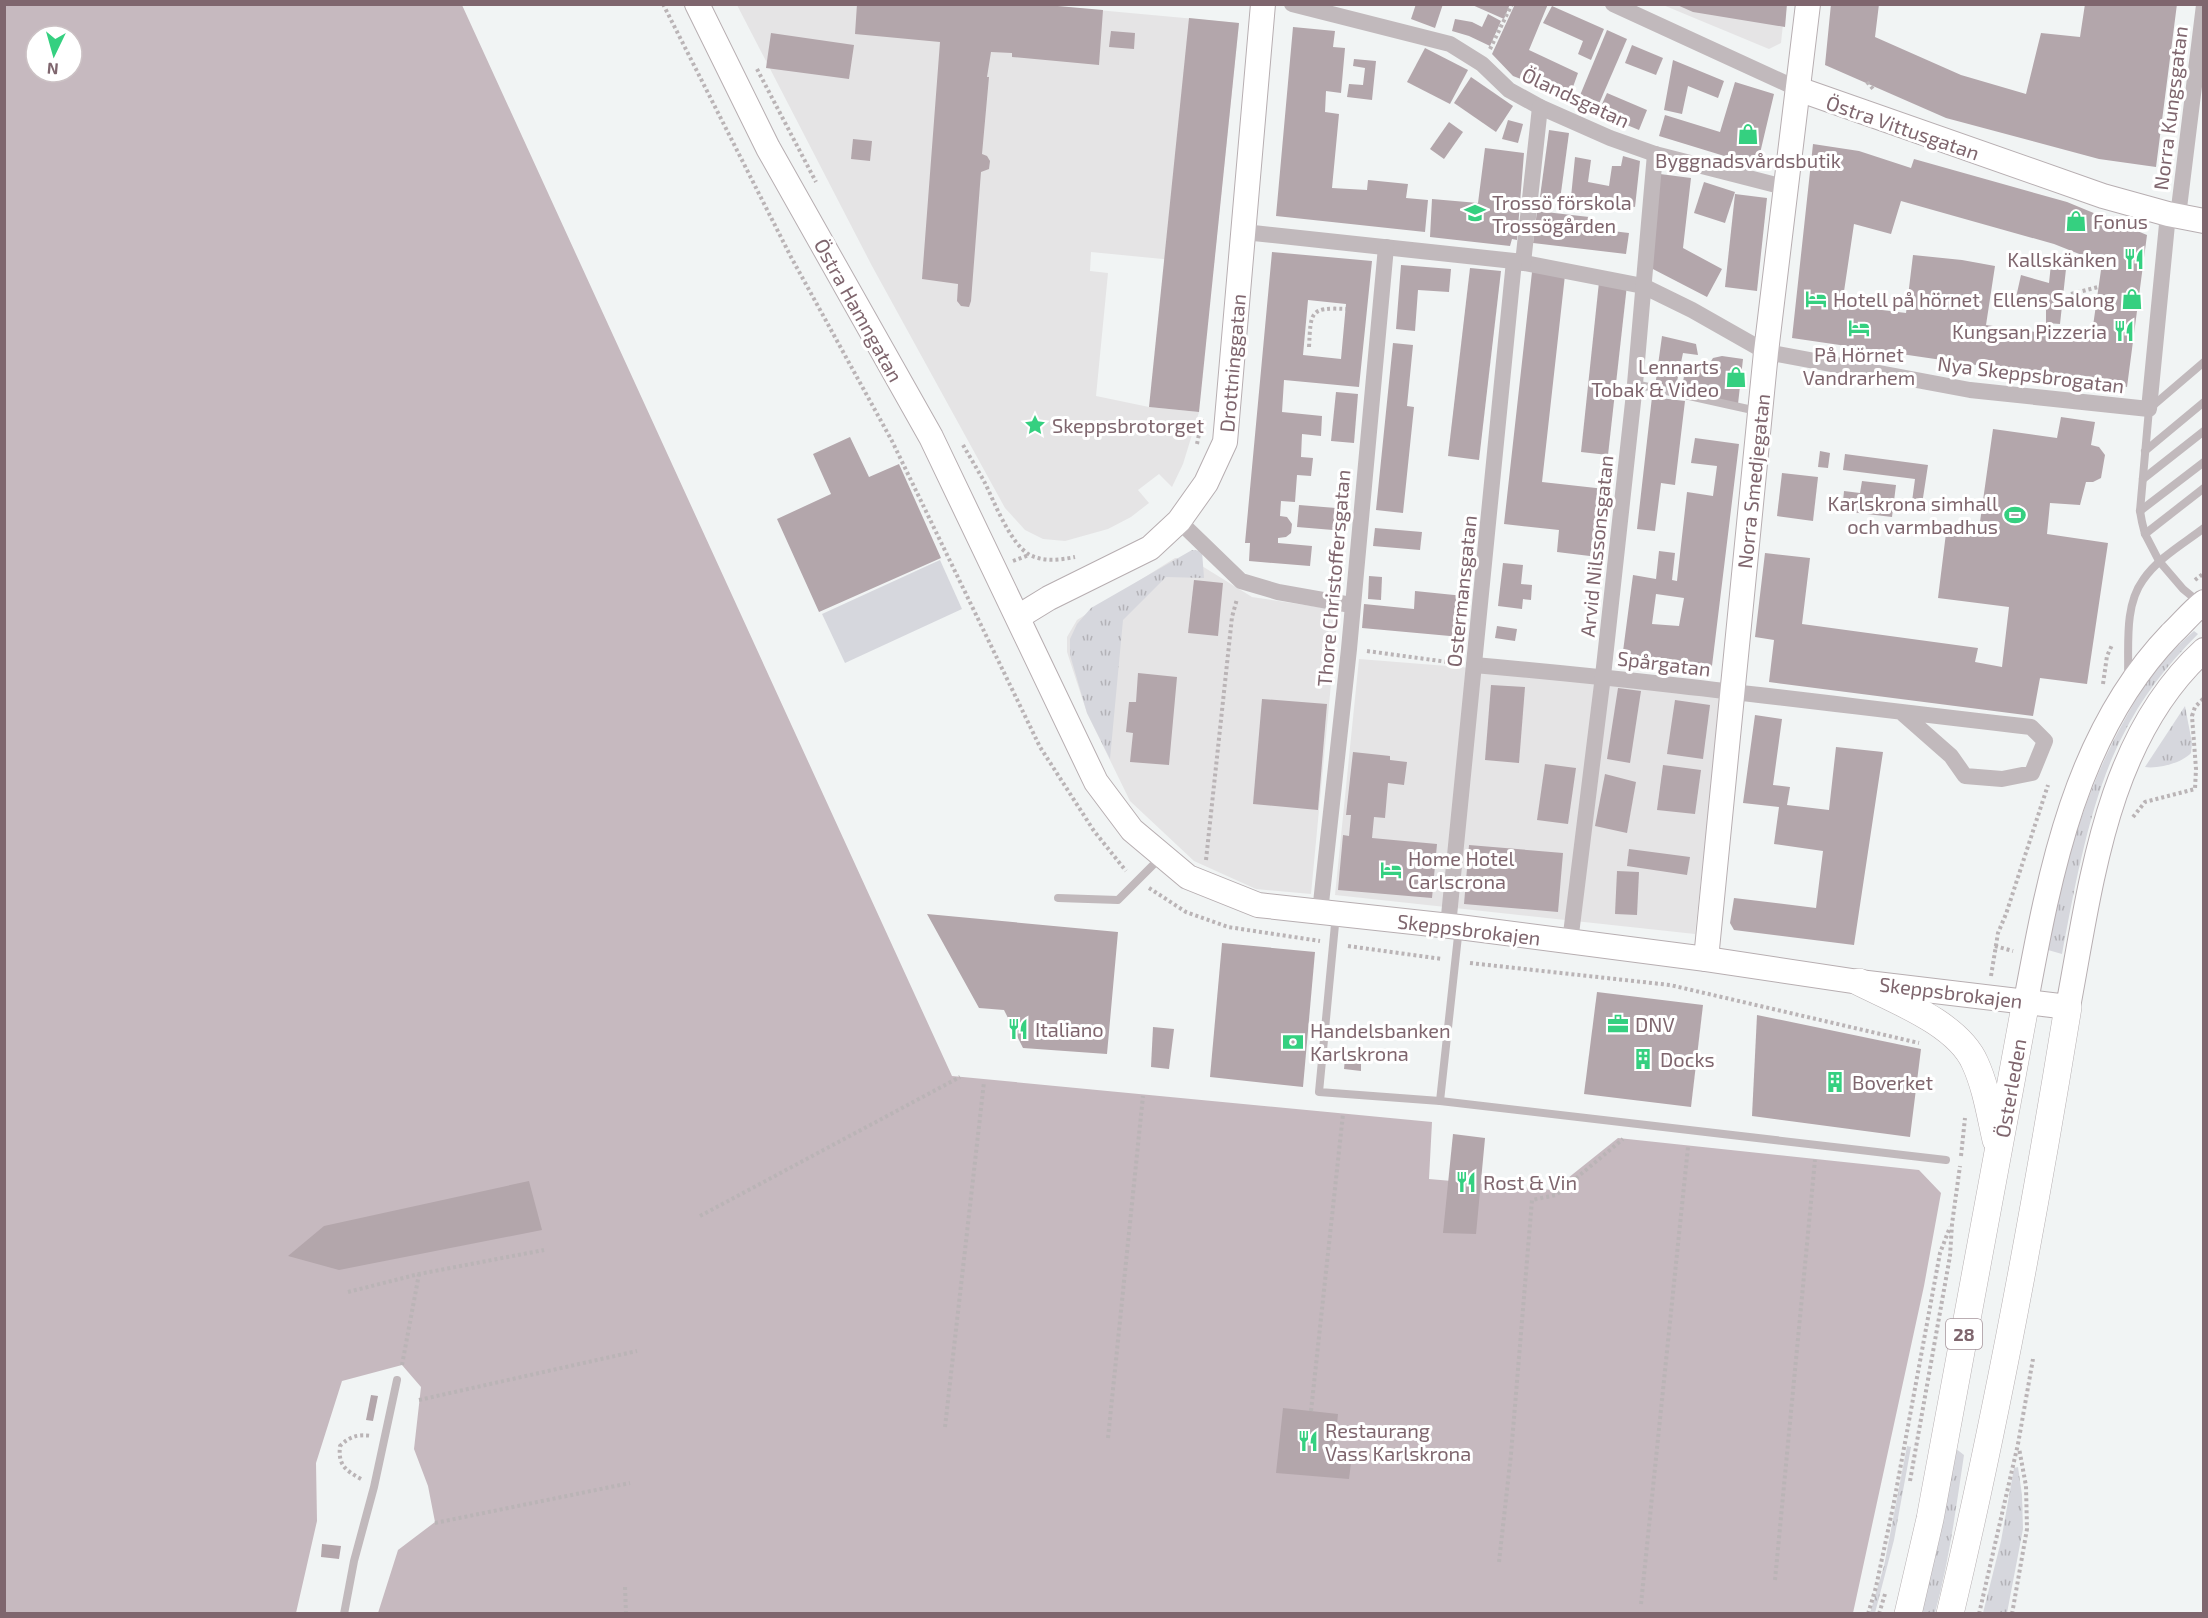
<svg xmlns="http://www.w3.org/2000/svg" width="2208" height="1618" viewBox="0 0 2208 1618" font-family="'Exo 2',sans-serif">
<style>
.built{fill:#e5e4e5}
.grass{fill:url(#grass-tufts)}
.pitch{fill:#d6d7dd}
.water{fill:#c6b9bf;fill-rule:evenodd}
.building{fill:#b3a6ab;fill-rule:evenodd}
.lines{fill:none;stroke-linecap:round;stroke-linejoin:round}
.secondary-casing{stroke:#b7aeb1;stroke-width:26}
.primary-casing{stroke:#b7b0b2;stroke-width:28}
.path{stroke:#bab4b6;stroke-width:4;stroke-dasharray:3 3;stroke-linecap:butt}
.lane{stroke:#c1b9bc;stroke-width:8}
.street{stroke:#c1b9bc;stroke-width:16}
.secondary{stroke:#fff;stroke-width:24}
.primary{stroke:#fff;stroke-width:27}
.labels{text-anchor:middle;dominant-baseline:central;stroke-width:6;stroke-linejoin:round;paint-order:stroke}
.shield{fill:#fff;stroke:#a5949a;stroke-width:1.5}
.shield-label{font-size:18px;font-weight:bold;fill:#7f666e}
.street-label{font-size:20px;fill:#7f666e;stroke:#fff}
.poi-label{font-size:20px;fill:#7f666e;stroke:#fff;text-anchor:start}
</style>
<defs>
<pattern id="grass-tufts" width="24" height="20" patternUnits="userSpaceOnUse" patternTransform="scale(1.5)"><rect width="24" height="20" fill="#d6d7dd"/><path d="M3 7l-1-3M5 7V3M7 7l1-3M15 17l-1-3M17 17v-4M19 17l1-3" fill="none" stroke="#b3b2b7"/></pattern>
</defs>
<rect width="100%" height="100%" fill="#f1f4f4"/>
<g class="built">
<polygon points="1032,4 1239,23 1214,264 1091,252 1090,271 1108,273 1096,396 1149,407 1199,412 1183,464 1172,487 1159,474 1138,490 1149,503 1131,517 1108,529 1065,541 1043,539 1025,530 1005,508 872,266 737,5"/>
<polygon points="1663,5 1785,5 1781,43 1769,49"/>
<polygon points="1175,558 1189,558 1252,597 1338,610 1311,894 1256,889 1194,861 1130,801 1087,713 1067,652 1067,637 1077,620"/>
<polygon points="1359,659 1722,688 1695,934 1335,895"/>
</g>
<g class="grass">
<polygon points="1192,550 1202,551 1204,578 1166,577 1123,620 1110,759 1087,713 1070,655 1070,639 1077,624 1091,608"/>
<path d="M2194,631L2198,634C2167,665 2141,698 2122,737C2090,799 2075,886 2062,954L2048,950C2064,868 2083,795 2124,721C2136,698 2151,675 2168,656C2176,647 2185,639 2194,631Z"/>
<path d="M2185,706L2192,743L2191,753C2182,763 2158,769 2145,767Z"/>
<polygon points="1907,1446 1911,1447 1894,1540 1875,1613 1870,1613 1884,1566"/>
<path d="M1955,1448L1964,1455C1956,1508 1949,1562 1935,1613L1921,1614Z"/>
<polygon points="2018,1467 2022,1495 2023,1529 2007,1613 1983,1613 2001,1541 2014,1468"/>
</g>
<polygon class="pitch" points="940,560 962,609 845,663 822,614"/>
<path class="water" d="M5,5H462L952,1076L1432,1122L1429,1179L1553,1190L1618,1138L1919,1170L1941,1193L1924,1286L1853,1613H378L398,1550L435,1522L428,1486L414,1449L421,1387L402,1365L342,1381L316,1463L317,1521L296,1613L5,1614ZM36,36H72V72H36Z"/>
<g class="building">
<polygon points="857,4 1035,4 1103,10 1099,65 1012,57 1012,53 991,52 987,77 989,77 982,154 987,156 990,161 989,169 981,172 971,301 969,307 961,306 957,301 958,284 922,279 940,42 855,34"/>
<polygon points="1416,4 1443,4 1435,28 1411,19"/>
<polygon points="1470,4 1510,4 1504,19"/>
<polygon points="1515,4 1548,4 1529,50 1578,73 1569,98 1513,76 1492,54"/>
<polygon points="1675,4 1787,4 1785,27 1693,12"/>
<polygon points="1831,4 1879,4 1875,37 1961,75 2026,94 2041,33 2080,37 2085,4 2177,4 2156,167 2099,159 1946,118 1825,65"/>
<polygon points="1552,6 1604,29 1591,60 1578,54 1583,41 1543,23"/>
<polygon points="1488,14 1501,21 1490,46 1469,36 1452,31 1455,19 1472,22 1482,27"/>
<polygon points="1189,18 1239,23 1199,412 1149,407"/>
<polygon points="1293,27 1335,31 1333,47 1345,48 1341,93 1326,91 1325,112 1339,114 1332,188 1367,190 1368,180 1408,184 1406,198 1428,200 1425,232 1276,216"/>
<polygon points="1607,30 1627,39 1595,113 1576,105"/>
<polygon points="1111,31 1135,33 1134,49 1109,47"/>
<polygon points="771,33 854,45 849,79 766,68"/>
<polygon points="1632,45 1663,58 1656,75 1625,63"/>
<polygon points="1425,48 1468,70 1450,104 1407,82"/>
<polygon points="1354,59 1376,61 1372,100 1347,97 1349,84 1363,85 1365,68 1353,66"/>
<polygon points="1673,60 1724,81 1718,98 1688,86 1682,114 1664,110"/>
<polygon points="1471,77 1513,106 1496,132 1454,103"/>
<polygon points="1735,82 1774,94 1757,166 1659,136 1665,115 1720,132"/>
<polygon points="1607,93 1647,110 1639,130 1598,113"/>
<polygon points="1508,120 1523,124 1518,143 1502,139"/>
<polygon points="1449,122 1463,132 1444,159 1430,149"/>
<polygon points="1549,130 1569,133 1560,200 1540,197"/>
<polygon points="853,139 872,141 870,161 851,159"/>
<path d="M1813,144L1859,151L1911,168L1914,159L2067,202L2147,235L2127,387L1792,338ZM1901,201L2054,244L2102,263L2091,340L1986,325L1995,266L1962,260L1913,255L1906,313L1842,305L1854,224L1891,234Z"/>
<polygon points="1485,148 1524,153 1517,240 1512,239 1510,246 1430,237 1432,199 1478,203"/>
<polygon points="1623,156 1640,161 1635,207 1571,197 1575,157 1591,160 1588,182 1609,186 1612,166 1621,166"/>
<polygon points="1660,174 1691,178 1683,248 1722,269 1707,297 1649,267"/>
<polygon points="1704,182 1735,192 1725,223 1694,213"/>
<polygon points="1735,194 1767,198 1757,291 1725,287"/>
<polygon points="1537,211 1589,217 1587,228 1629,233 1626,254 1533,243"/>
<path d="M1272,252L1372,261L1359,387L1284,380L1282,412L1322,416L1321,436L1302,434L1301,457L1313,458L1311,476L1297,475L1295,502L1281,501L1280,516L1287,517L1292,524L1291,533L1286,537L1278,538V543L1312,546L1310,566L1249,561L1250,543H1245ZM1308,300L1346,304L1341,359L1303,355Z"/>
<polygon points="2051,264 2066,269 2060,324 2046,323 2046,310 2015,302 2021,275 2049,283"/>
<polygon points="1401,265 1451,269 1449,292 1418,290 1415,331 1396,329"/>
<polygon points="1470,268 1501,271 1479,460 1448,456"/>
<polygon points="1532,272 1565,275 1542,482 1605,489 1598,557 1557,552 1559,530 1504,524"/>
<polygon points="1599,282 1627,285 1608,455 1581,452"/>
<polygon points="1662,336 1696,344 1698,355 1683,353 1675,391 1655,387"/>
<polygon points="1393,343 1413,345 1407,406 1414,407 1403,513 1376,510"/>
<polygon points="1722,356 1743,359 1738,404 1681,392 1686,366 1706,369 1713,358"/>
<polygon points="1336,392 1358,394 1354,443 1331,441"/>
<polygon points="1652,397 1685,401 1675,485 1661,483 1655,531 1637,529"/>
<polygon points="2061,417 2095,422 2091,445 2099,447 2105,455 2101,478 2093,482 2086,482 2080,505 2050,503 2047,534 2108,543 2087,684 2040,678 2033,716 1769,682 1774,640 1755,637 1765,553 1810,558 1802,624 1978,648 1975,662 2002,667 2009,607 1938,598 1947,525 1979,529 1993,429 2057,438"/>
<polygon points="850,437 869,477 899,464 941,558 819,612 777,519 831,494 813,454"/>
<path d="M1695,438L1739,444L1711,674L1622,659L1633,575L1656,579L1659,551L1675,553L1672,580L1677,581L1687,492L1713,496L1717,466L1691,463ZM1656,594L1684,598L1679,626L1652,624Z"/>
<polygon points="1820,451 1830,453 1828,468 1818,467"/>
<polygon points="1845,454 1928,465 1921,511 1911,509 1915,479 1843,470"/>
<polygon points="1782,473 1818,477 1813,521 1777,516"/>
<polygon points="1862,481 1896,485 1892,517 1842,511 1844,491 1860,493"/>
<polygon points="1299,505 1336,508 1333,530 1297,527"/>
<polygon points="1375,528 1422,532 1420,550 1373,546"/>
<polygon points="1503,563 1523,565 1521,584 1532,585 1531,600 1523,599 1522,609 1498,606"/>
<polygon points="1369,576 1382,577 1381,600 1368,599"/>
<polygon points="1194,580 1223,583 1218,636 1188,633"/>
<polygon points="1415,591 1464,596 1461,637 1362,628 1364,604 1414,609"/>
<polygon points="1497,626 1517,629 1515,641 1495,638"/>
<polygon points="1138,673 1177,677 1169,765 1130,762 1133,733 1126,732 1129,702 1136,702"/>
<polygon points="1491,685 1525,687 1519,763 1485,760"/>
<polygon points="1618,688 1641,691 1630,763 1607,759"/>
<polygon points="1262,699 1327,704 1318,810 1253,804"/>
<polygon points="1675,700 1710,705 1703,759 1667,754"/>
<polygon points="1755,715 1782,719 1773,785 1790,787 1787,805 1829,810 1836,747 1883,752 1854,945 1734,930 1730,923 1734,898 1816,908 1823,851 1774,844 1779,807 1743,803"/>
<polygon points="1353,752 1390,756 1390,760 1407,762 1404,785 1388,783 1385,818 1374,817 1372,838 1437,844 1432,898 1338,890 1343,835 1349,836 1351,815 1346,815"/>
<polygon points="1545,764 1576,768 1568,824 1537,820"/>
<polygon points="1663,765 1701,770 1695,814 1657,810"/>
<polygon points="1605,774 1636,782 1627,833 1595,826"/>
<polygon points="1469,845 1563,853 1558,912 1464,904"/>
<polygon points="1629,849 1690,857 1687,875 1627,866"/>
<polygon points="1617,871 1639,872 1637,915 1615,914"/>
<polygon points="927,914 1118,932 1107,1054 1023,1048 1004,1010 979,1008"/>
<polygon points="1222,943 1315,952 1303,1087 1210,1077"/>
<polygon points="1597,992 1703,1005 1691,1107 1584,1094"/>
<polygon points="1757,1015 1921,1049 1910,1137 1752,1116"/>
<polygon points="1153,1027 1174,1029 1169,1069 1151,1067"/>
<polygon points="1345,1059 1361,1060 1361,1071 1344,1069"/>
<polygon points="1453,1134 1485,1138 1476,1234 1443,1233"/>
<polygon points="529,1181 542,1230 339,1270 288,1256 324,1226"/>
<polygon points="371,1395 378,1396 373,1421 366,1420"/>
<polygon points="1283,1408 1338,1414 1333,1461 1351,1463 1349,1479 1276,1473"/>
<polygon points="322,1544 341,1546 339,1559 321,1557"/>
</g>
<g class="lines">
<defs>
<g id="secondary">
<path d="M697,4L768,148L931,437L1096,782L1132,830L1188,877L1258,905L1459,927L1706,959L1859,982L2068,1007C2091,885 2106,739 2204,650"/>
<polyline points="1798,89 2103,196 2168,214 2204,221"/>
<polyline points="1018,617 1049,598 1150,548 1179,521 1206,483 1225,442 1263,4"/>
<polyline points="1706,959 1766,352 1808,4"/>
<path d="M2026,1001C2050,871 2076,733 2171,634C2182,624 2192,611 2204,602"/>
</g>
<g id="primary">
<path d="M1859,982C1897,1001 1958,1024 1975,1063C1986,1087 1990,1114 1996,1140"/>
<polyline points="1908,1614 1930,1519 2026,1001"/>
<path d="M1950,1614C1998,1413 2035,1210 2068,1007"/>
</g>
</defs>
<use href="#secondary" class="secondary-casing"/>
<use href="#primary" class="primary-casing"/>
<g class="path">
<polyline points="663,4 791,257 892,441 1040,747 1094,831 1126,871"/>
<polyline points="1490,49 1512,4"/>
<polyline points="757,69 816,182"/>
<polyline points="1867,82 1874,90"/>
<polyline points="2074,256 2097,265"/>
<polyline points="2071,294 2098,287"/>
<path d="M1309,347C1311,312 1309,307 1346,309"/>
<polyline points="1197,444 1202,419"/>
<path d="M963,445C970,457 977,469 984,481C994,501 1010,544 1030,555C1044,562 1060,560 1075,557"/>
<polyline points="1013,561 1029,555"/>
<polyline points="2195,580 2204,573"/>
<polyline points="1367,651 1455,663"/>
<polyline points="2103,684 2107,656 2112,645"/>
<polyline points="2133,817 2145,802 2195,789 2196,769 2192,716 2195,707 2204,698"/>
<polyline points="1206,860 1232,617 1237,599"/>
<polyline points="1149,888 1186,912 1228,927 1320,941"/>
<polyline points="1348,946 1442,959"/>
<polyline points="1995,946 2013,951"/>
<polyline points="1470,963 1670,985 1919,1043"/>
<polyline points="1991,976 1998,933 2006,914 2048,785"/>
<polyline points="1961,1156 1965,1118"/>
<polyline points="700,1216 960,1077"/>
<polyline points="348,1292 419,1274 544,1250"/>
<polyline points="402,1365 419,1274"/>
<polyline points="419,1400 637,1351"/>
<polyline points="1311,1411 1343,1114"/>
<polyline points="945,1427 984,1082"/>
<polyline points="1108,1438 1143,1096"/>
<path d="M361,1479C345,1470 338,1465 340,1446C350,1436 358,1434 372,1436"/>
<polyline points="1910,1481 1950,1256 1952,1224 1960,1166"/>
<polyline points="435,1523 630,1483"/>
<polyline points="1499,1562 1511,1454 1532,1200 1556,1195 1623,1139"/>
<polyline points="1775,1580 1815,1160"/>
<polyline points="625,1587 626,1614"/>
<polyline points="1641,1604 1688,1147"/>
<polyline points="1868,1614 1876,1587 1894,1502 1940,1253 1950,1227"/>
<polyline points="1879,1614 1885,1594"/>
<polyline points="1979,1614 2018,1444 2033,1359"/>
<polyline points="2012,1614 2027,1529 2026,1486 2019,1448"/>
</g>
<g class="lane">
<polyline points="1635,384 1757,411"/>
<polyline points="2145,451 2204,402"/>
<polyline points="2143,479 2204,431"/>
<polyline points="2140,511 2204,462"/>
<polyline points="2145,534 2204,488"/>
<polyline points="2200,603 2183,589 2159,561 2145,534 2142,522 2140,511 2149,409 2204,362"/>
<path d="M2128,676C2129,646 2124,606 2143,580C2158,558 2183,544 2204,528"/>
<polyline points="1058,898 1118,900 1162,856"/>
<polyline points="1336,914 1319,1092 1440,1101"/>
<polyline points="1459,927 1440,1101 1946,1160"/>
<polyline points="344,1614 354,1561 374,1487 397,1380"/>
</g>
<g class="street">
<polyline points="1292,4 1450,44 1482,64 1509,90 1540,107 1610,138 1655,154 1784,187"/>
<polyline points="1613,4 1798,89"/>
<polyline points="2178,216 2204,5"/>
<polyline points="1244,232 1514,261 1643,286 1692,310 1766,352 1970,390 2149,409 2168,214"/>
<polyline points="1523,263 1540,107"/>
<polyline points="1179,521 1241,581 1278,592 1351,605"/>
<path d="M1474,665C1660,681 1845,706 2031,727L2045,741L2032,773L2002,779L1965,776L1951,756L1901,712"/>
<polyline points="1320,912 1349,649 1386,247"/>
<polyline points="1448,926 1514,261"/>
<polyline points="1570,942 1603,676 1635,384 1655,154"/>
</g>
<use href="#secondary" class="secondary"/>
<use href="#primary" class="primary"/>
</g>
<defs>
<symbol id="shop-bare" viewBox="-9 -9 18 18"><path d="M-5-2.5h2.3a2.7 3.5 0 0 1 5.4 0H5L5.5 6h-11ZM-1.5-2.5h3a1.5 2.3 0 0 0-3 0Z" fill="#35d080" stroke="#fff" stroke-width="2.5" paint-order="stroke"/></symbol>
<symbol id="school-bare" viewBox="-9 -9 18 18"><path d="M0-5L7-2L0 1L-7-2ZM-4 1L0 2.5L4 1V4Q0 6-4 4Z" fill="#35d080" stroke="#fff" stroke-width="2.5" paint-order="stroke"/></symbol>
<symbol id="restaurant-bare" viewBox="-9 -9 18 18"><path d="M-5-6h1v4h1v-4h1v4h1v-4h1v5L-1.5 .5V6h-2V.5L-5-1ZM5-6V6H3V1.5H1.5Q1.5-4 5-6Z" fill="#35d080" stroke="#fff" stroke-width="2.5" paint-order="stroke"/></symbol>
<symbol id="hotel-bare" viewBox="-9 -9 18 18"><path d="M-6-4.5h1.5V1H6V5H4.5V3h-9V5H-6ZM-4 0a1.8 1.8 0 1 1 3.6 0ZM.5 0V-2.5h3Q6-2.5 6 0Z" fill="#35d080" stroke="#fff" stroke-width="2.5" paint-order="stroke"/></symbol>
<symbol id="sight-bare" viewBox="-9 -9 18 18"><path d="M0-6L1.8-2.2L6-1.7L2.9 1.2L3.7 5.4L0 3.3L-3.7 5.4L-2.9 1.2L-6-1.7L-1.8-2.2Z" fill="#35d080" stroke="#fff" stroke-width="2.5" paint-order="stroke"/></symbol>
<symbol id="stadium-bare" viewBox="-9 -9 18 18"><path d="M0-5a6.5 5 0 1 0 0 10a6.5 5 0 1 0 0-10ZM-3.5-1.8h7v3.6h-7Z" fill="#35d080" stroke="#fff" stroke-width="2.5" paint-order="stroke"/></symbol>
<symbol id="office-bare" viewBox="-9 -9 18 18"><path d="M-6-3h4V-5.5h4V-3h4V5H-6ZM-1-4.5V-3h2v-1.5ZM-6 0V1H6V0Z" fill="#35d080" stroke="#fff" stroke-width="2.5" paint-order="stroke"/></symbol>
<symbol id="bank-bare" viewBox="-9 -9 18 18"><path d="M-6-4H6V4H-6ZM0-2.3a2.3 2.3 0 1 0 0 4.6a2.3 2.3 0 1 0 0-4.6Z" fill="#35d080" stroke="#fff" stroke-width="2.5" paint-order="stroke"/></symbol>
<symbol id="building-bare" viewBox="-9 -9 18 18"><path d="M-4-6H4V6H1V3H-1V6H-4ZM-2.5-4.3h1.7v1.8h-1.7ZM.8-4.3h1.7v1.8H.8ZM-2.5-1h1.7V.8h-1.7ZM.8-1h1.7V.8H.8Z" fill="#35d080" stroke="#fff" stroke-width="2.5" paint-order="stroke"/></symbol>
</defs>
<g fill-rule="evenodd">
<use href="#shop-bare" x="1733" y="119" width="30" height="30"/>
<use href="#school-bare" x="1460" y="198" width="30" height="30"/>
<use href="#shop-bare" x="2061" y="206" width="30" height="30"/>
<use href="#restaurant-bare" x="2119" y="244" width="30" height="30"/>
<use href="#hotel-bare" x="1801" y="284" width="30" height="30"/>
<use href="#shop-bare" x="2117" y="284" width="30" height="30"/>
<use href="#hotel-bare" x="1844" y="313" width="30" height="30"/>
<use href="#restaurant-bare" x="2109" y="316" width="30" height="30"/>
<use href="#shop-bare" x="1721" y="362" width="30" height="30"/>
<use href="#sight-bare" x="1020" y="410" width="30" height="30"/>
<use href="#stadium-bare" x="2000" y="500" width="30" height="30"/>
<use href="#hotel-bare" x="1376" y="855" width="30" height="30"/>
<use href="#office-bare" x="1603" y="1009" width="30" height="30"/>
<use href="#restaurant-bare" x="1003" y="1014" width="30" height="30"/>
<use href="#bank-bare" x="1278" y="1027" width="30" height="30"/>
<use href="#building-bare" x="1628" y="1044" width="30" height="30"/>
<use href="#building-bare" x="1820" y="1067" width="30" height="30"/>
<use href="#restaurant-bare" x="1451" y="1167" width="30" height="30"/>
<use href="#restaurant-bare" x="1293" y="1426" width="30" height="30"/>
</g>
<g class="labels">
<rect class="shield" x="1946" y="1319" width="36" height="30" rx="4.5"/>
<g class="shield-label">
<text x="1964" y="1334">28</text>
</g>
<g class="street-label">
<text transform="translate(1576 97) rotate(25)">Ölandsgatan</text>
<text transform="translate(2170 108) rotate(-83)">Norra Kungsgatan</text>
<text transform="translate(1903 127) rotate(19)">Östra Vittusgatan</text>
<text transform="translate(859 310) rotate(61)">Östra Hamngatan</text>
<text transform="translate(1232 363) rotate(-85)">Drottninggatan</text>
<text transform="translate(2031 374) rotate(7)">Nya Skeppsbrogatan</text>
<text transform="translate(1753 481) rotate(-84)">Norra Smedjegatan</text>
<text transform="translate(1596 546) rotate(-84)">Arvid Nilssonsgatan</text>
<text transform="translate(1333 578) rotate(-85)">Thore Christoffersgatan</text>
<text transform="translate(1461 591) rotate(-84)">Ostermansgatan</text>
<text transform="translate(1664 663) rotate(7)">Spårgatan</text>
<text transform="translate(1469 929) rotate(7)">Skeppsbrokajen</text>
<text transform="translate(1951 992) rotate(7)">Skeppsbrokajen</text>
<text transform="translate(2010 1088) rotate(-80)">Österleden</text>
</g>
<g class="poi-label">
<text x="1748" y="160" text-anchor="middle">Byggnadsvårdsbutik</text>
<text x="1492" y="202">Trossö förskola<tspan x="1492" dy="23">Trossögården</tspan></text>
<text x="2093" y="221">Fonus</text>
<text x="2117" y="259" text-anchor="end">Kallskänken</text>
<text x="1833" y="299">Hotell på hörnet</text>
<text x="2115" y="299" text-anchor="end">Ellens Salong</text>
<text x="2107" y="331" text-anchor="end">Kungsan Pizzeria</text>
<text x="1859" y="354" text-anchor="middle">På Hörnet<tspan x="1859" dy="23">Vandrarhem</tspan></text>
<text x="1719" y="366" text-anchor="end">Lennarts<tspan x="1719" dy="23">Tobak &amp; Video</tspan></text>
<text x="1052" y="425">Skeppsbrotorget</text>
<text x="1998" y="503" text-anchor="end">Karlskrona simhall<tspan x="1998" dy="23">och varmbadhus</tspan></text>
<text x="1408" y="858">Home Hotel<tspan x="1408" dy="23">Carlscrona</tspan></text>
<text x="1635" y="1024">DNV</text>
<text x="1035" y="1029">Italiano</text>
<text x="1310" y="1030">Handelsbanken<tspan x="1310" dy="23">Karlskrona</tspan></text>
<text x="1660" y="1059">Docks</text>
<text x="1852" y="1082">Boverket</text>
<text x="1483" y="1182">Rost &amp; Vin</text>
<text x="1325" y="1430">Restaurang<tspan x="1325" dy="23">Vass Karlskrona</tspan></text>
</g>
</g>
<rect width="2208" height="1618" fill="none" stroke="#7f666e" stroke-width="12"/>
<g transform="translate(54 54) rotate(185)"><circle r="28" fill="#ffffff" stroke="#ccc2c5" stroke-width="1.5"/>
<path d="M0-4.5L10 22L0 15L-10 22Z" fill="#35d080"/>
<text y="-9" font-size="16" font-weight="bold" text-anchor="middle" fill="#7f666e">N</text>
</g>
</svg>
